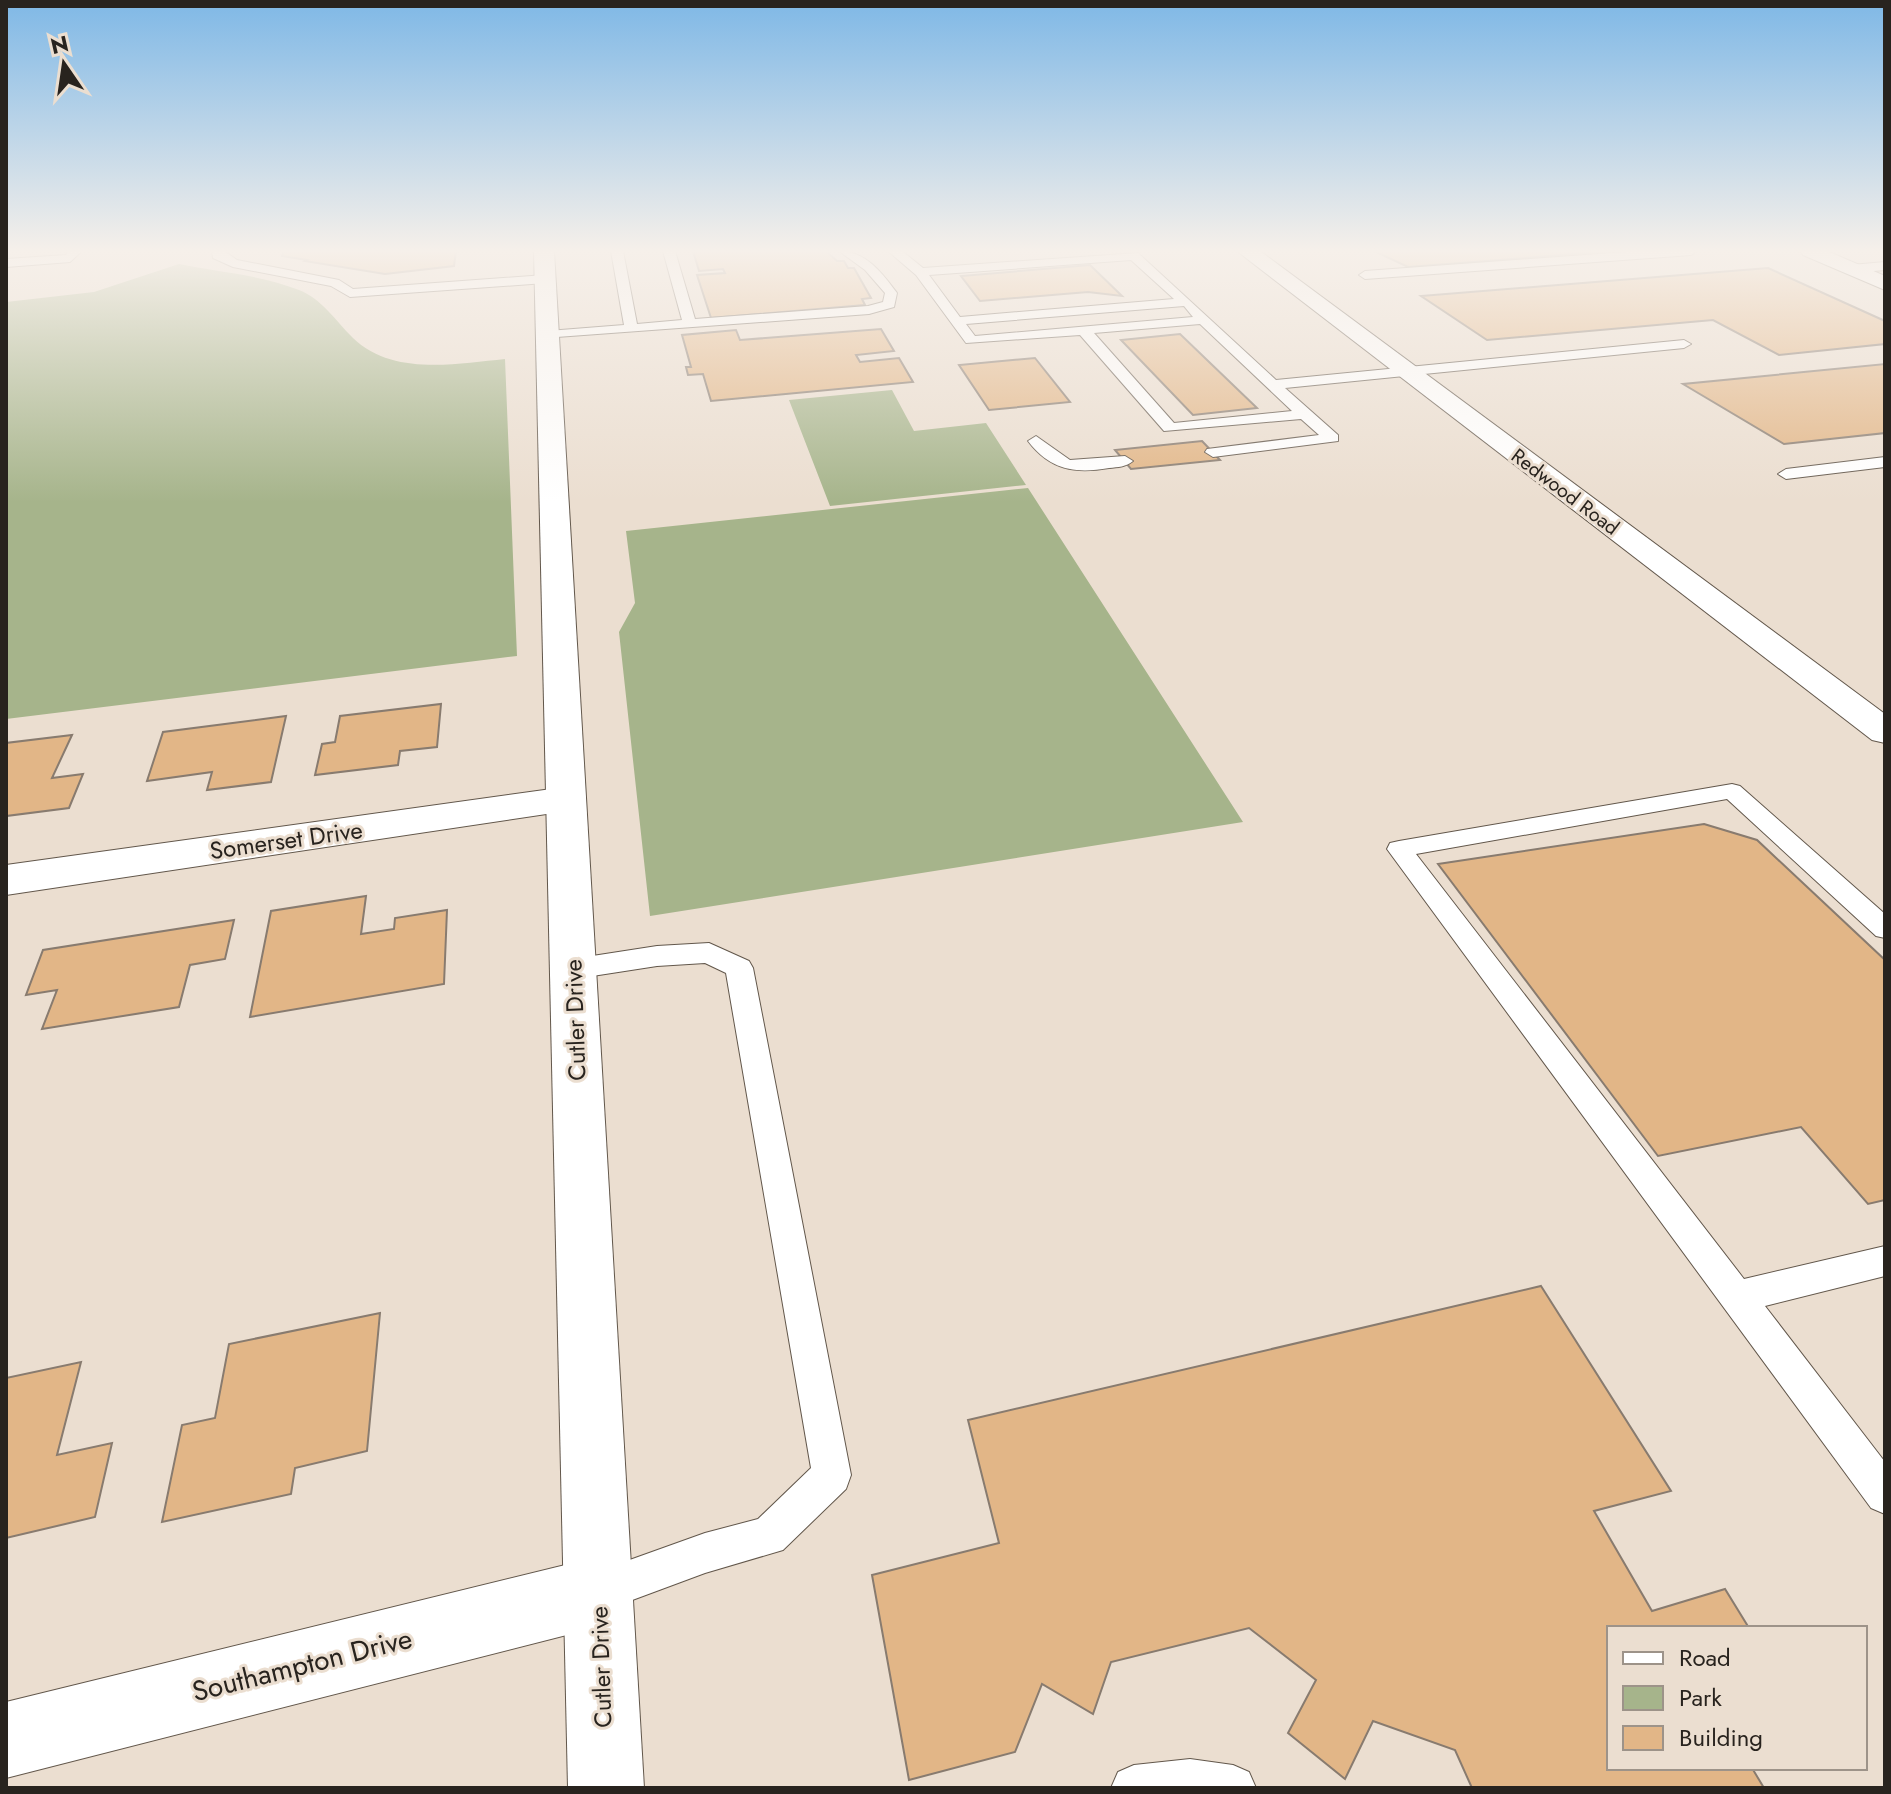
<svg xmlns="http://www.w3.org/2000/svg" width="1891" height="1794" viewBox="0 0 1891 1794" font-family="Jost,sans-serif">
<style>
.green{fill:#a6b48b}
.building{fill:#e2b687;stroke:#887b6f;stroke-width:2}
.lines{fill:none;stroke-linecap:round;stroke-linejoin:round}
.service-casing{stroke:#62574b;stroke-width:2}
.minor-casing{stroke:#62574b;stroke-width:2}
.tertiary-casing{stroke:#62574b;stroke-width:2}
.secondary-casing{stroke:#62574b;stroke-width:2}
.service{fill:#fff;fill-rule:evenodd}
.minor{fill:#fff;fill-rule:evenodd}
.tertiary{fill:#fff;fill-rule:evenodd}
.secondary{fill:#fff;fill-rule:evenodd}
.labels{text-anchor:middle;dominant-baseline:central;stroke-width:6;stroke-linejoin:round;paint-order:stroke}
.far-street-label{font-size:20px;fill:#28231e;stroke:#ebded0}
.street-label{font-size:24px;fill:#28231e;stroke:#ebded0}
.near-street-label{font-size:28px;fill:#28231e;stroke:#ebded0}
</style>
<rect width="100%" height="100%" fill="#ebded0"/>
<g class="green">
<path d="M179,264C217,272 262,275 299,290C322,299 335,320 353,338C392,376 455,364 505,359L517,656L6,719V302L94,292Z"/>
<polygon points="892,390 914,431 986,423 1026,485 830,506 789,400"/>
<polygon points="1028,488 1243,822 650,916 619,632 635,603 626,531"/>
</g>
<g class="building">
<polygon points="284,251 456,251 454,266 385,274 305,261 307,260 282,256"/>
<polygon points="693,251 826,251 837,261 844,261 848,268 854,268 871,298 862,299 865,305 711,318 697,275 725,273 723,269 699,271"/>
<polygon points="1374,251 1615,251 1408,267"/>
<polygon points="1090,265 1122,296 1088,292 980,301 961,276"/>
<polygon points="1768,268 1885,321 1885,344 1779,355 1713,320 1487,340 1421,296"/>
<polygon points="881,329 894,351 856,355 860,362 899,358 913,382 711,401 703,374 688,375 686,367 691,367 682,335 736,330 740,340"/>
<polygon points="1180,334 1257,408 1193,415 1121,340"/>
<polygon points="1035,358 1070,402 989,410 959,365"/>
<polygon points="1885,364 1885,433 1784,444 1683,384"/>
<polygon points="1202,441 1220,460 1131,469 1115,450"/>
<polygon points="441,704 437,747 400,751 398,765 315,775 322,744 335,742 340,716"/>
<polygon points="286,716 271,782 207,790 212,772 147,781 163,732"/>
<polygon points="72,735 52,778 83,774 69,808 6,816 6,743"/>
<polygon points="1704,824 1757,840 1885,960 1885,1200 1868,1204 1801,1127 1658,1156 1438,864"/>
<polygon points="366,896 361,934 394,929 395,918 447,910 444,984 250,1017 271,911"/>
<polygon points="234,920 225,959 190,965 179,1007 42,1029 57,990 26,995 43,950"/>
<polygon points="1541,1286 1671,1491 1594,1511 1652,1611 1725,1589 1749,1628 1609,1628 1609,1768 1752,1768 1764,1788 1472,1788 1455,1750 1373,1721 1345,1779 1288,1733 1316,1680 1249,1628 1111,1662 1093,1714 1042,1684 1015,1752 909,1780 872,1575 999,1543 968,1420"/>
<polygon points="380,1313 367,1451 295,1468 291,1494 162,1522 182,1425 215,1418 229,1344"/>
<polygon points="81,1362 57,1455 112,1443 95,1517 6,1538 6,1378"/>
</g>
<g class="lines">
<defs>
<g id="service">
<polygon points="69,251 82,251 70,262 6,267 6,259 66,255"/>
<polygon points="212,251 224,251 237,260 339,280 353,289 545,275 551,279 545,283 350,297 331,286 233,267 213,258"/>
<path d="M611,251H623L637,324L682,320L663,251H675L695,319L868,306L883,302L885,293L865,270L839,251C866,251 882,273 897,293L894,307L869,314L543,338L541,335L548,331L624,325Z"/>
<path d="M888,251H902L923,268L1138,253L1276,380L1684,340L1691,344L1684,348L1285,388L1338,435V441L1213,457L1205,452L1207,449L1319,435L1301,419L1164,431L1080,335L966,343L916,275ZM1131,260L1174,299L960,317L929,275ZM1184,306L1193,317L975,336L966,324ZM1200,324L1292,411L1174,423L1094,333Z"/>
<polygon points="1640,251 1697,251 1691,255 1365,279 1359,275 1365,271"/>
<polygon points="1885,262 1885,270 1851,273 1845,269 1851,265"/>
<path d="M1036,436L1070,460L1125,456L1133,461C1126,467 1118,467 1109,468C1075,474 1050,470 1028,441Z"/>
<polygon points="1885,457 1885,467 1786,479 1778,474 1786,469"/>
<polygon points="1732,784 1740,786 1885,914 1885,938 1876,936 1727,799 1416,854 1744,1279 1885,1246 1885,1276 1765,1306 1885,1462 1885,1514 1871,1508 1387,849 1390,843 1399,841"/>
<polygon points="709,943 749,961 753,968 851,1475 846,1489 783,1550 705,1573 600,1612 585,1606 579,1591 585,1576 705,1533 758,1519 811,1468 726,973 705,963 657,966 573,979 563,976 559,969 563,962 573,959 657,946"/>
<polygon points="1190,1759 1233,1765 1249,1772 1256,1788 1111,1788 1118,1772 1134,1765"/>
</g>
<g id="minor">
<polygon points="566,787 580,791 586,800 580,809 6,895 6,865"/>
<polygon points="598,1557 623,1567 633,1592 623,1617 598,1627 6,1778 6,1702"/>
</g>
<g id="tertiary">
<polygon points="534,251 554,251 644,1788 568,1788"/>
<polygon points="1800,251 1827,251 1885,276 1885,290 1803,255"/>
</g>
<polygon id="secondary" points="1237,251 1260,251 1885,714 1885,743 1872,740"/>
</defs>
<use href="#service" class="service-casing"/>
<use href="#minor" class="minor-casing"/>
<use href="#tertiary" class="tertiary-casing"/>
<use href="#secondary" class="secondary-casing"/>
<use href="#service" class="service"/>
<use href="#minor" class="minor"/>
<use href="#tertiary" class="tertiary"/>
<use href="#secondary" class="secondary"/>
</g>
<linearGradient id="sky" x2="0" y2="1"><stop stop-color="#7fb8e6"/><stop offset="0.5" stop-color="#f6f0ea"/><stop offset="1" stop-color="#f6f0ea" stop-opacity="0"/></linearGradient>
<rect width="1891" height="502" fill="url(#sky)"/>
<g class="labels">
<g class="far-street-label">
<text transform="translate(1565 492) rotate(37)">Redwood Road</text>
</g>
<g class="street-label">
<text transform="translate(286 840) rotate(-8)">Somerset Drive</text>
<text transform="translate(575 1020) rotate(-92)">Cutler Drive</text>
<text transform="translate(601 1667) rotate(-92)">Cutler Drive</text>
</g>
<g class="near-street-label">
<text transform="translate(302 1665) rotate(-14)">Southampton Drive</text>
</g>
</g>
<rect width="1891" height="1794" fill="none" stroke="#28231e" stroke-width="16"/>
<rect x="1607" y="1626" width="260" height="144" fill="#ebded0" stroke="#9d9389" stroke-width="2"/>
<rect x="1623" y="1652" width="40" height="12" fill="#ffffff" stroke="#9d9389" stroke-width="2"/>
<text x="1679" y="1666" font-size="24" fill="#28231e">Road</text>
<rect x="1623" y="1686" width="40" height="24" fill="#a6b48b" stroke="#9d9389" stroke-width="2"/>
<text x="1679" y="1706" font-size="24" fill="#28231e">Park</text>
<rect x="1623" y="1726" width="40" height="24" fill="#e2b687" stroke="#9d9389" stroke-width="2"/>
<text x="1679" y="1746" font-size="24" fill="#28231e">Building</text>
<g transform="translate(64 64) rotate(347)" stroke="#ebded0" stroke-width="6" paint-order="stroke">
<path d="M0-6L14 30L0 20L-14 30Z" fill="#28231e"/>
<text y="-12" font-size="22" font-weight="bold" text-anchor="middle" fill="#28231e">N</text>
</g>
</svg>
